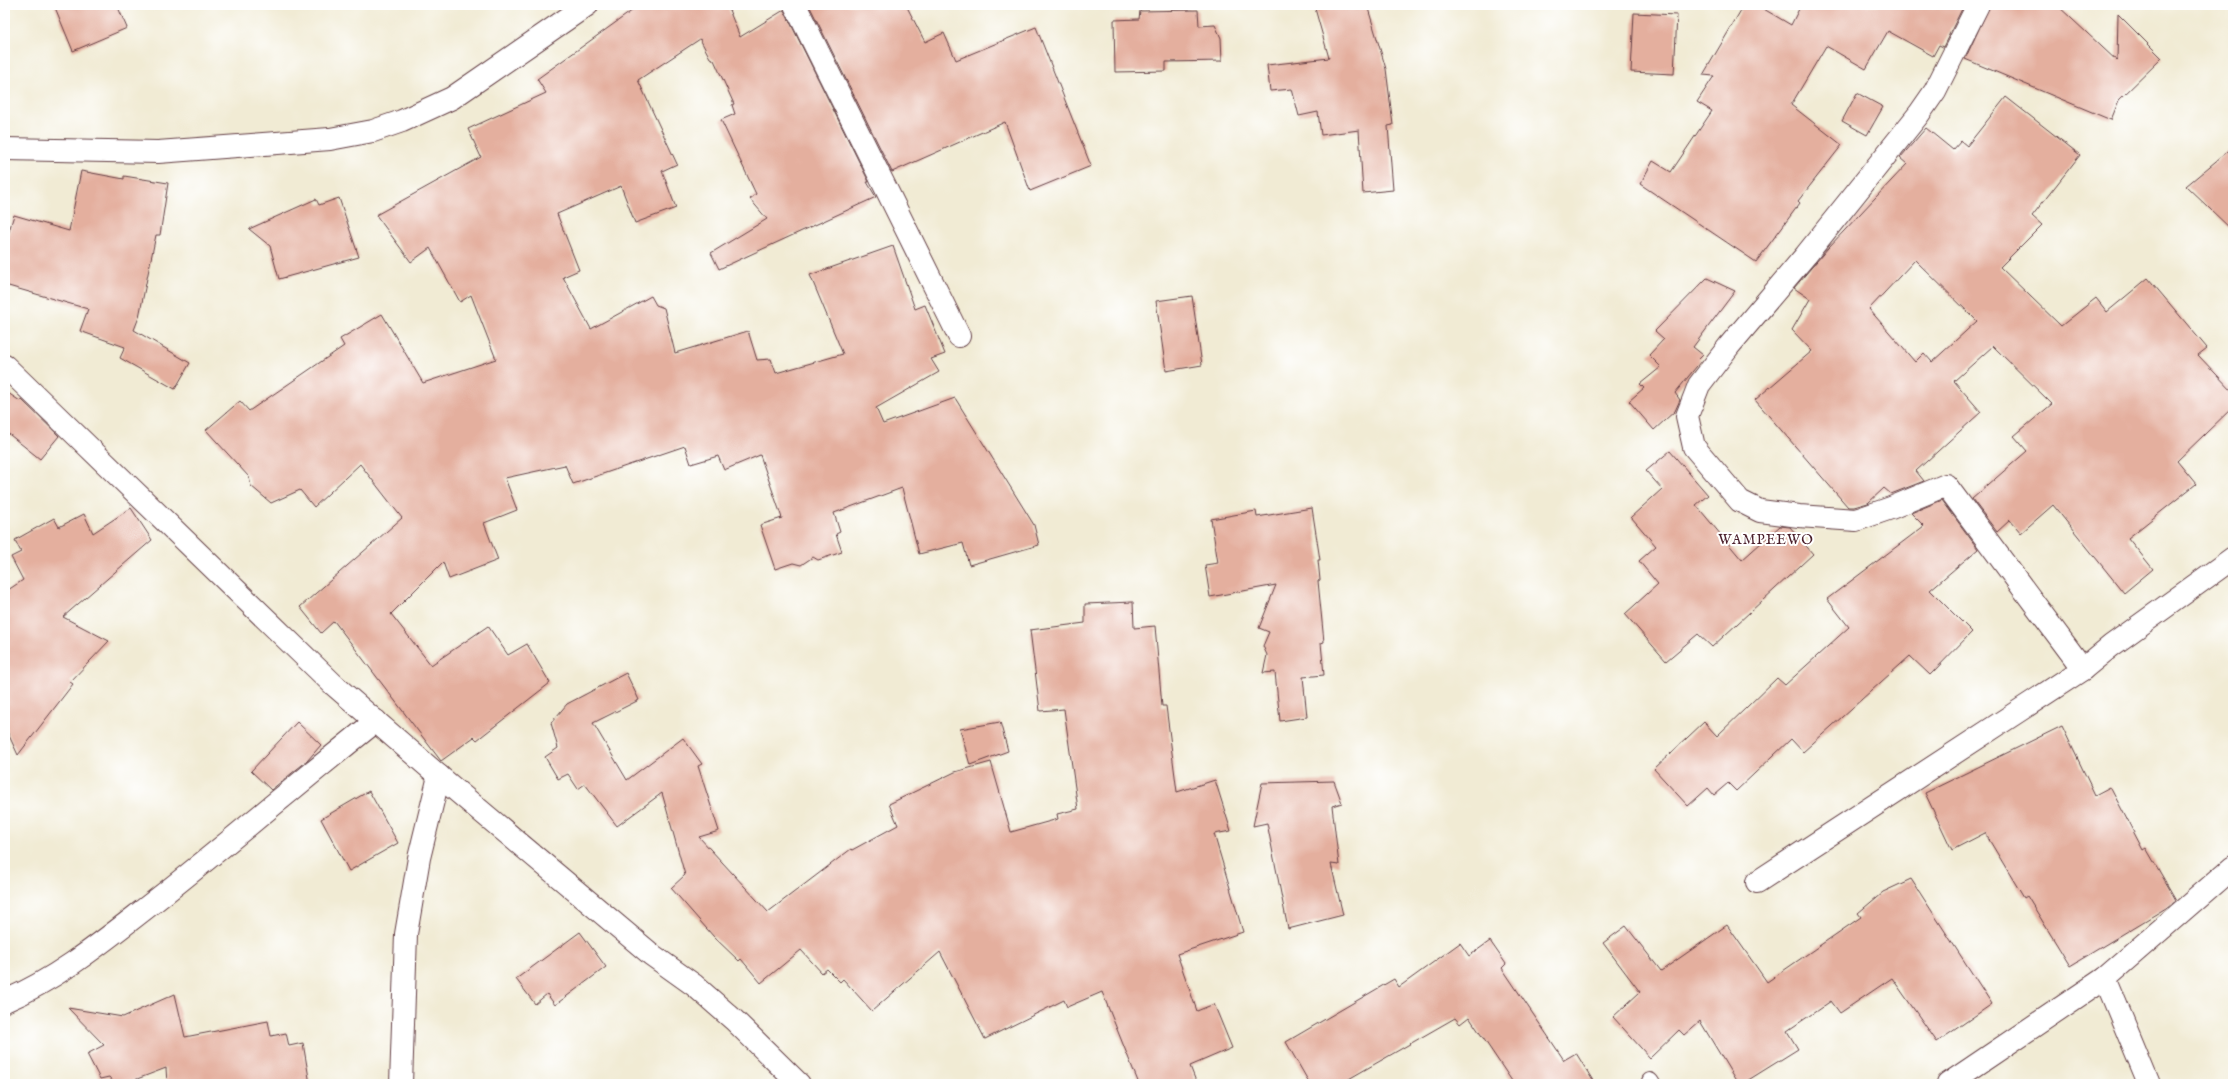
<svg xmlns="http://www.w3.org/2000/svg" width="2238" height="1089" viewBox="0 0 2238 1089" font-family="'IM FELL English',serif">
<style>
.building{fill:#e4af9e;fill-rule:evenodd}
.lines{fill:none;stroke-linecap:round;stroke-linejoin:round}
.lane-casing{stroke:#633e44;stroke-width:18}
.street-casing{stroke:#633e44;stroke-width:24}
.lane{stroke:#fff;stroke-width:16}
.street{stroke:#fff;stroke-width:22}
.labels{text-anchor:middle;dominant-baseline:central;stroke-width:4;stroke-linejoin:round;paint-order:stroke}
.quarter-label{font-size:14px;letter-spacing:1px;fill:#4a1f2b;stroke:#fff}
</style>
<rect width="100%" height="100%" fill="#fff"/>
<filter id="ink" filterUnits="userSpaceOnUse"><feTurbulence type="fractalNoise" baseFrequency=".025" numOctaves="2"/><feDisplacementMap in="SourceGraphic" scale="8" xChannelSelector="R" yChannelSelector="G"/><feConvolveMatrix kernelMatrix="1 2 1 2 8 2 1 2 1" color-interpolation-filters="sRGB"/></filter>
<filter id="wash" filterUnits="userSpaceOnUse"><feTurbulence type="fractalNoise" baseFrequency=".012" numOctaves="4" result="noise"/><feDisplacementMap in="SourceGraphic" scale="16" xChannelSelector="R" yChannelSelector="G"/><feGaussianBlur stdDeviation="0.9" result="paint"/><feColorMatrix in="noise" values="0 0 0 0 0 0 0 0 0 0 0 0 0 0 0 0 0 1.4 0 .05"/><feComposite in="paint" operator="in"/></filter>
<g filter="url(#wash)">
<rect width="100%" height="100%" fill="#f1ebd4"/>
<g id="blocks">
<g class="building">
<polygon points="54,5 117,5 127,28 73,51"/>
<polygon points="640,5 727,5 740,37 784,10 869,182 867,182 876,197 719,269 711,253 767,219 750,199 756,194 721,120 735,114 732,105 734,104 714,60 710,58 700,39 638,80 677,164 662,171 676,208 635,223 621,186 557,214 579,270 563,277 591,329 651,296 656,305 664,308 675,353 748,331 757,360 771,359 776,373 843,354 810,275 893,246 915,309 925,305 945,354 931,359 939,372 876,408 883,424 955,398 1034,525 1039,545 969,565 963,543 919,554 902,488 834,513 840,532 836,534 842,552 818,560 813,557 801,565 793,563 775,569 760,525 782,518 760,455 724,470 718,456 691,464 685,446 573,484 565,465 505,478 517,510 484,523 498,560 449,579 443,562 391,614 431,665 488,626 508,655 527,644 550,683 477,740 474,737 441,761 334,621 321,633 300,607 402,518 360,464 314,507 300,490 271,503 251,486 249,477 206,430 240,401 249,411 344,346 340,339 382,314 423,383 496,359 471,295 460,302 430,248 411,262 376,215 481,157 468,129 546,93 537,79"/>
<polygon points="809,5 906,5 925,42 944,33 956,60 1036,27 1091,166 1030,191 1005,122 892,172"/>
<polygon points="1314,5 1367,5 1386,69 1393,125 1388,126 1393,190 1363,193 1359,130 1321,135 1318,112 1299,116 1292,89 1270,91 1267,65 1329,58"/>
<polygon points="1744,5 1757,5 1791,25 1801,5 1964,5 1943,47 1939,45 1933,56 1888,31 1866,69 1826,46 1791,105 1842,145 1798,201 1800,203 1756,262 1640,184 1653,161 1671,172 1712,111 1697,102 1714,76 1703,75"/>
<polygon points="1990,5 2057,5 2117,61 2118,14 2162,58 2119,100 2111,120 1965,59"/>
<polygon points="1198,10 1199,26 1215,25 1221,38 1222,61 1166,62 1166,71 1115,72 1114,20 1139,19 1140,11"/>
<polygon points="1634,13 1677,15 1674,74 1631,72"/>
<polygon points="1857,93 1883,107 1867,135 1842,121"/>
<path d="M2006,97L2080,155L2032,216L2042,225L2000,267L2061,326L2096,298L2107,312L2148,278L2207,348L2198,355L2233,392V407L2177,461L2196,484L2128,538L2153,569L2124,593L2053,505L2021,533L2010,520L1997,532L1972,499L2027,451L2014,436L2052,404L1993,346L1954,381L1981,412L1916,471L1924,481L1891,494L1884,488L1868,503L1854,507H1848L1755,400L1812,351L1792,330L1810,299L1794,288L1828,248L1907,164L1900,158L1926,128L1953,150L1961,141L1967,146ZM1915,260L1977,321L1932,362L1924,353L1915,362L1869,309Z"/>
<polygon points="2233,147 2233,231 2186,186"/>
<polygon points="81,171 124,179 124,176 168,183 160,235 156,235 139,317 134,330 190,363 175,389 120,358 125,347 80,331 88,309 5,285 5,244 14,215 69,231"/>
<polygon points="339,198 359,257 279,279 270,246 249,229 316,199 319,205"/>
<polygon points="1707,278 1735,291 1693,347 1703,355 1699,359 1701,361 1675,393 1680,400 1675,411 1654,430 1629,401 1644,388 1640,384 1661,367 1649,355 1664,339 1655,331"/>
<polygon points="1192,296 1202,365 1166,371 1156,301"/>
<polygon points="5,391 20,401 21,399 59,436 40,459 5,431"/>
<polygon points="1670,451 1708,495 1696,505 1742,560 1780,526 1790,527 1813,554 1712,647 1698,634 1666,661 1625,614 1658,584 1639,561 1656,546 1631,517 1662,489 1646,471"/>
<polygon points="1942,500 1978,549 1930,590 1972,632 1930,675 1910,656 1803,752 1791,739 1736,791 1728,783 1714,795 1708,788 1688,806 1654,769 1704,722 1717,736 1777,678 1785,685 1849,627 1827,599 1924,526 1911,513"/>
<polygon points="131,508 152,540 63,617 109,641 70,682 73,684 18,755 5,727 5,592 23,580 11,557 21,552 15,540 54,518 59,527 84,514 93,533"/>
<polygon points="1312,508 1320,560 1318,560 1320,580 1318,581 1324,642 1321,643 1324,675 1303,677 1307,717 1280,721 1275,672 1263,673 1267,655 1263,646 1269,632 1259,628 1276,585 1210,597 1205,565 1218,563 1211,519 1256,511 1257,517"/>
<polygon points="1133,602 1134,628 1155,626 1162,706 1166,706 1177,792 1215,780 1231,831 1214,834 1243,932 1177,954 1197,1011 1214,1004 1232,1048 1190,1066 1197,1084 1139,1084 1102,992 1067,1007 1064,1000 985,1039 940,952 872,1011 843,979 840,982 827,969 822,973 801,950 761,983 741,959 739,961 714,937 671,888 685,875 662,793 617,826 585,784 578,789 568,774 558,779 545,757 558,748 551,723 567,704 626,673 639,700 593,723 627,780 683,738 702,764 698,766 719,831 699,837 768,912 851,849 852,850 898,825 889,804 955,772 991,762 1011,832 1058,819 1057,814 1078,809 1064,709 1040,711 1030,630 1085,623 1085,604"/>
<polygon points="297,722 321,745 307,761 271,790 251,771"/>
<polygon points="1000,722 1008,751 970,765 960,729"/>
<polygon points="2062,726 2095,795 2110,787 2143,850 2146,848 2176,900 2166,908 2070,966 2027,896 2024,898 1985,833 1952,850 1925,793"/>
<polygon points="1334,781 1342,803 1332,806 1339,865 1331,864 1343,915 1288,929 1267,823 1253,826 1262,783"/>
<polygon points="369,791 398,843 349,871 321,819"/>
<polygon points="1911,879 1992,1004 1937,1042 1892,978 1840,1013 1831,1001 1787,1031 1798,1049 1742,1084 1738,1084 1700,1021 1684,1035 1679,1030 1650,1058 1613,1017 1640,992 1603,943 1626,926 1661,971 1727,925 1767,982 1861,917 1858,913 1883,892"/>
<polygon points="580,932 606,967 555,1005 547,994 535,1004 516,979"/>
<polygon points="1490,941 1506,964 1502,968 1564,1060 1576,1053 1595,1084 1514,1084 1469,1017 1460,1024 1455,1018 1340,1084 1310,1084 1286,1042 1394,979 1399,987 1460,943 1469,956"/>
<polygon points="175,994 185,1037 268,1021 271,1036 286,1033 289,1046 303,1043 310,1084 167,1084 166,1068 124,1084 115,1084 109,1077 100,1079 87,1054 104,1045 68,1008 123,1017"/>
</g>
</g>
</g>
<g filter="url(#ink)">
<use href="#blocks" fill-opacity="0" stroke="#633e44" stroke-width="1"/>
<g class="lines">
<defs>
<polyline id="lane" points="1650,1081 1652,1084"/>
<g id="street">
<polyline points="795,5 959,336"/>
<polyline points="1978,5 1935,91 1919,114 1806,255 1729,346 1699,385 1687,416 1694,447 1740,501 1760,511 1799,516 1856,520 1891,508 1946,485 2083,669"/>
<polyline points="5,149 158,152 330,139 373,131 402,121 452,98 587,5"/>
<polyline points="5,366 334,685 439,776 652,955 694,985 734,1020 799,1084"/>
<polyline points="1757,882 2083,669 2111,646 2233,558"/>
<polyline points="2105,978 2149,1084"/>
<path d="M5,1001C61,977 107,938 155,901C230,842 302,780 376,721"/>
<polyline points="401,1084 406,934 419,858 439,776"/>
<polyline points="1948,1084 2105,978 2233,867"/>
</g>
</defs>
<use href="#lane" class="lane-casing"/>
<use href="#street" class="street-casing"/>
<use href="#lane" class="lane"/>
<use href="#street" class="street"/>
</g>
</g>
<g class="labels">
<g class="quarter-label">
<text x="1766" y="540">WAMPEEWO</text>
</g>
</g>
<rect width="2238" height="1089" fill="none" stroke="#fff" stroke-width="20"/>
</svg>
